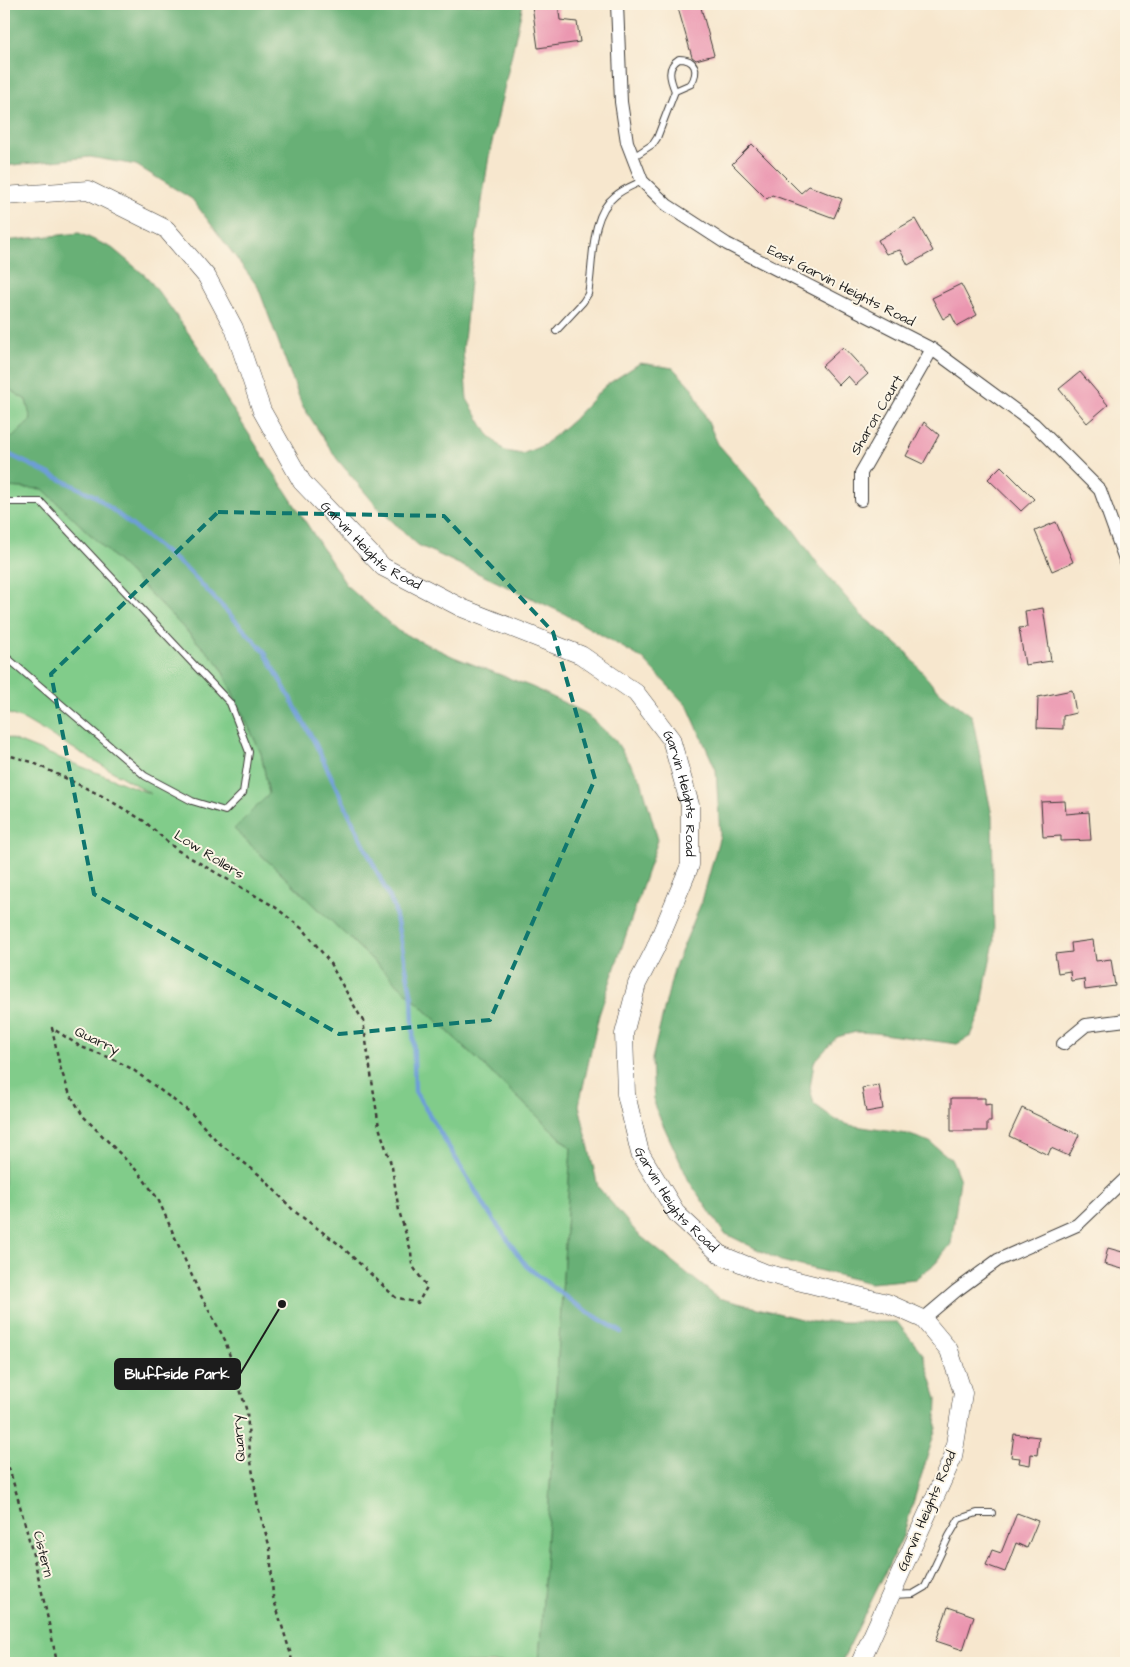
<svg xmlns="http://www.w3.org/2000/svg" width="1130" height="1667" viewBox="0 0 1130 1667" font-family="'Architects Daughter',sans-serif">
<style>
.green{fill:#81cc8a;stroke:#4e7453}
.forest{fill:#68b076;stroke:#426649}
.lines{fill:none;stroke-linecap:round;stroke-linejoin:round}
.stream{stroke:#6d9ed7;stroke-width:4.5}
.building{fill:#eb96b0}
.lane-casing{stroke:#3d3a37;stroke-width:8}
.street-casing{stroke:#3d3a37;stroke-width:14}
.secondary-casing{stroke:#3d3a37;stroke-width:19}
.path{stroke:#3d3a37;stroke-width:2.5;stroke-dasharray:4 4;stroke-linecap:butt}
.lane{stroke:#fff;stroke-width:6}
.street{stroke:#fff;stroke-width:12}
.secondary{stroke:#fff;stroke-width:18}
.marked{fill:none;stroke:#0f766e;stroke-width:4;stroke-dasharray:10 6;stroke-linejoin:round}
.labels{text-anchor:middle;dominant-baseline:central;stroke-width:4;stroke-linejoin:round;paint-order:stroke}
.street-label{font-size:14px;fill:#1c1c1c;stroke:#fcf5e5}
.leader{fill:none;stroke:#1c1c1c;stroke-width:2}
.callout-dot{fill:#1c1c1c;stroke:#fcf5e5;stroke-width:2}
.callout{fill:#1c1c1c;stroke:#1c1c1c;stroke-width:2}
.callout-label{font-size:15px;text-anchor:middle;font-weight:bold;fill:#fff}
</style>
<rect width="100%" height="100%" fill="#fcf5e5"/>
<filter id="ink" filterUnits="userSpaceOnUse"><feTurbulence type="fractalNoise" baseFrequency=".02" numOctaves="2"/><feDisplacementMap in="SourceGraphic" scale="10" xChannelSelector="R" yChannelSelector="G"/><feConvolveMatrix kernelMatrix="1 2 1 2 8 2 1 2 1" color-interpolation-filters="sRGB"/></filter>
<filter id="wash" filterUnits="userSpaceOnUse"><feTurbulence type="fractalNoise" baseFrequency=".0096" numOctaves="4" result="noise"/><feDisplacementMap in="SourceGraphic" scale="20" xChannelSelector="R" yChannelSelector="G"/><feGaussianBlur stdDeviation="1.12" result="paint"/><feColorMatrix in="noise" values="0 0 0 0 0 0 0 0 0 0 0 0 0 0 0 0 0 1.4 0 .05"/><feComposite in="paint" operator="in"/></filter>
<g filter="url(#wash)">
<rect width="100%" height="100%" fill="#f7e7ce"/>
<g class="green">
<polygon points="4,386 26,400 32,420 13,437 4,439"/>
<polygon points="4,487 43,489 126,569 219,664 261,753 269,794 234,829 571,1148 539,1663 4,1663 4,736 151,794 25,720 4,712"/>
</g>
<g class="forest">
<polygon points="4,4 523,4 489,156 471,272 463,351 467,399 487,433 505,451 522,454 544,445 573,420 605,386 640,363 673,368 693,389 718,444 792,528 821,568 861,615 905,651 935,688 972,716 992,816 994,942 986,981 981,1012 971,1036 957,1044 875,1033 856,1032 837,1037 814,1062 810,1088 814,1104 836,1120 849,1125 907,1134 930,1142 952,1160 960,1180 951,1244 936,1263 915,1279 870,1283 781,1261 724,1233 689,1181 654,1105 652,1059 674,969 702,901 720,835 716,770 688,707 643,659 563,613 418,545 379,509 337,459 302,405 258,287 192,199 136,165 90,157 4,166"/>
<polygon points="79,233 112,248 147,277 170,307 199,348 225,397 347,586 398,631 454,657 532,687 585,713 615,740 641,780 658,840 599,1015 579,1105 598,1187 638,1234 718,1298 813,1322 897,1322 923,1354 937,1398 936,1428 903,1536 841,1663 539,1663 571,1148 234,829 269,794 261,753 219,664 126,569 43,489 4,487 4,439 13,437 31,420 26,400 4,386 4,241"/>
</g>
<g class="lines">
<polyline class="stream" points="4,452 95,496 188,570 264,651 314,741 394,907 412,998 415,1091 487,1210 526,1266 575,1304 621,1332"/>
</g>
<g id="blocks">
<g class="building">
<polygon points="558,4 560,20 577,22 580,42 538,48 532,5"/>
<polygon points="694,4 700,4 714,55 696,60 692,57 678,8"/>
<polygon points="752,144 801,193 809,186 842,199 834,218 772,195 767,199 732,164"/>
<polygon points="915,219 933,251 908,265 900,250 886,254 878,240"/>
<polygon points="961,284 977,315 957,326 951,314 943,319 932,298"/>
<polygon points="843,347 868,374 856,385 848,376 839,385 822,366"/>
<polygon points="1080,372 1108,405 1087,423 1059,389"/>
<polygon points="924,422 939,435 923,464 906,456"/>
<polygon points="1001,466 1034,499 1021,511 988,479"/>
<polygon points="1056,522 1073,562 1052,571 1035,531"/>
<polygon points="1043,608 1051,661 1025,665 1019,628 1027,627 1025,611"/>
<polygon points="1072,690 1076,713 1063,716 1063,729 1037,728 1038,697"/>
<polygon points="1065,801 1066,814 1089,812 1091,840 1061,841 1061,836 1043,837 1041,802"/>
<polygon points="1093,940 1096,961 1111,959 1115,986 1085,990 1084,979 1071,981 1070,971 1058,973 1055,954 1072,952 1071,943"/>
<polygon points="879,1085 883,1109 866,1112 862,1088"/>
<polygon points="951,1098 985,1098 985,1105 991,1104 991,1122 987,1122 987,1131 951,1131"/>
<polygon points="1022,1108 1079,1135 1069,1156 1051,1148 1048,1155 1009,1136"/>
<polygon points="1108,1248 1126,1253 1126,1270 1104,1264"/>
<polygon points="1014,1434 1039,1437 1037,1455 1031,1454 1030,1465 1019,1463 1020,1458 1011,1457"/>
<polygon points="1017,1513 1038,1521 1027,1548 1016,1543 1005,1572 986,1565 992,1550 1001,1553"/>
<polygon points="948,1607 974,1616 963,1650 936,1641"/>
</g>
</g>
</g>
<g filter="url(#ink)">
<use href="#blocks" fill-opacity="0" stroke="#3d3a37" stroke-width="1"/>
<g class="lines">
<defs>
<g id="lane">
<path d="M679,59C696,59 699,71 691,84L675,91C670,79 666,67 679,59Z"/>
<polyline points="633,157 653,144 657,138 675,91"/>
<path d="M556,331L583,302L588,294C594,263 589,216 615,196C623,189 634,185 642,181"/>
<polyline points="4,502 41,502 230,703 249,752 243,793 225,811 192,801 145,776 4,655"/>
<polyline points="892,1595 913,1594 925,1587 949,1536 959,1519 977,1513 992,1513"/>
</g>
<g id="street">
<polyline points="617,4 621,102 627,142 642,181 667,205 727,244 932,349 1034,424 1100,490 1126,562"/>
<polyline points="861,500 861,473 932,349"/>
<polyline points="1063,1044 1086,1025 1126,1020"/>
<polyline points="923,1319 956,1291 998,1260 1077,1225 1126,1178"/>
</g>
<g id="secondary">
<path id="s1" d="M4,196L88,190L166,229L207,277L234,328L262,411L302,482L383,567L462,608L581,655L636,693L671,739L690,805V865L655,949L637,984L624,1034L626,1094L640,1153L677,1214L721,1255L765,1273L887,1303L923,1319L949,1350L963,1393L953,1457L860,1663"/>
</g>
</defs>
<use href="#lane" class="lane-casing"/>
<use href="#street" class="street-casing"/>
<use href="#secondary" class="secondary-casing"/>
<g class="path">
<polyline points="4,754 32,762 104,797 144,821 177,850 275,907 305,931 328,960 363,1021 379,1127 392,1167 399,1211 411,1251 412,1265 427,1287 418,1303 395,1297 340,1245 294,1211 262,1177 218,1142 191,1113 132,1069 111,1058 81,1047 52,1028 60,1067 69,1092 83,1116 139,1173 158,1199 200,1294 225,1340 247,1412 250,1455 258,1507 270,1548 273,1597 291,1655 292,1663"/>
<path d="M4,1452C26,1522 43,1592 57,1663"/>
</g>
<use href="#lane" class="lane"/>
<use href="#street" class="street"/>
<use href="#secondary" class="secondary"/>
</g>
</g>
<path class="marked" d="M218,512L444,516L553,632L595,779L490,1020L339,1034L94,894L51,674Z"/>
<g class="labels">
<g class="street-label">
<text transform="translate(841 286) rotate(27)">East Garvin Heights Road</text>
<text transform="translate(877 415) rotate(-60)">Sharon Court</text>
<text stroke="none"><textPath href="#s1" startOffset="556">Garvin Heights Road</textPath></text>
<text stroke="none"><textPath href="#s1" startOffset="976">Garvin Heights Road</textPath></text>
<text transform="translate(209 855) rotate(32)">Low Rollers</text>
<text transform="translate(97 1041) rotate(25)">Quarry</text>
<text stroke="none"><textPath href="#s1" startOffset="1411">Garvin Heights Road</textPath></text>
<text transform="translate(239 1438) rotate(-95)">Quarry</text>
<text transform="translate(927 1511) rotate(-67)">Garvin Heights Road</text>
<text transform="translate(43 1554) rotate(76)">Cistern</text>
</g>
</g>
<path class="leader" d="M282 1304L240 1374"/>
<circle class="callout-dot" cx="282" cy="1304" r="5"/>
<rect class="callout" x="115" y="1359" width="125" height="30" rx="5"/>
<g class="callout-label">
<text x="177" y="1379">Bluffside Park</text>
</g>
<rect width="1130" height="1667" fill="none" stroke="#fcf5e5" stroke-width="20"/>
</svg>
